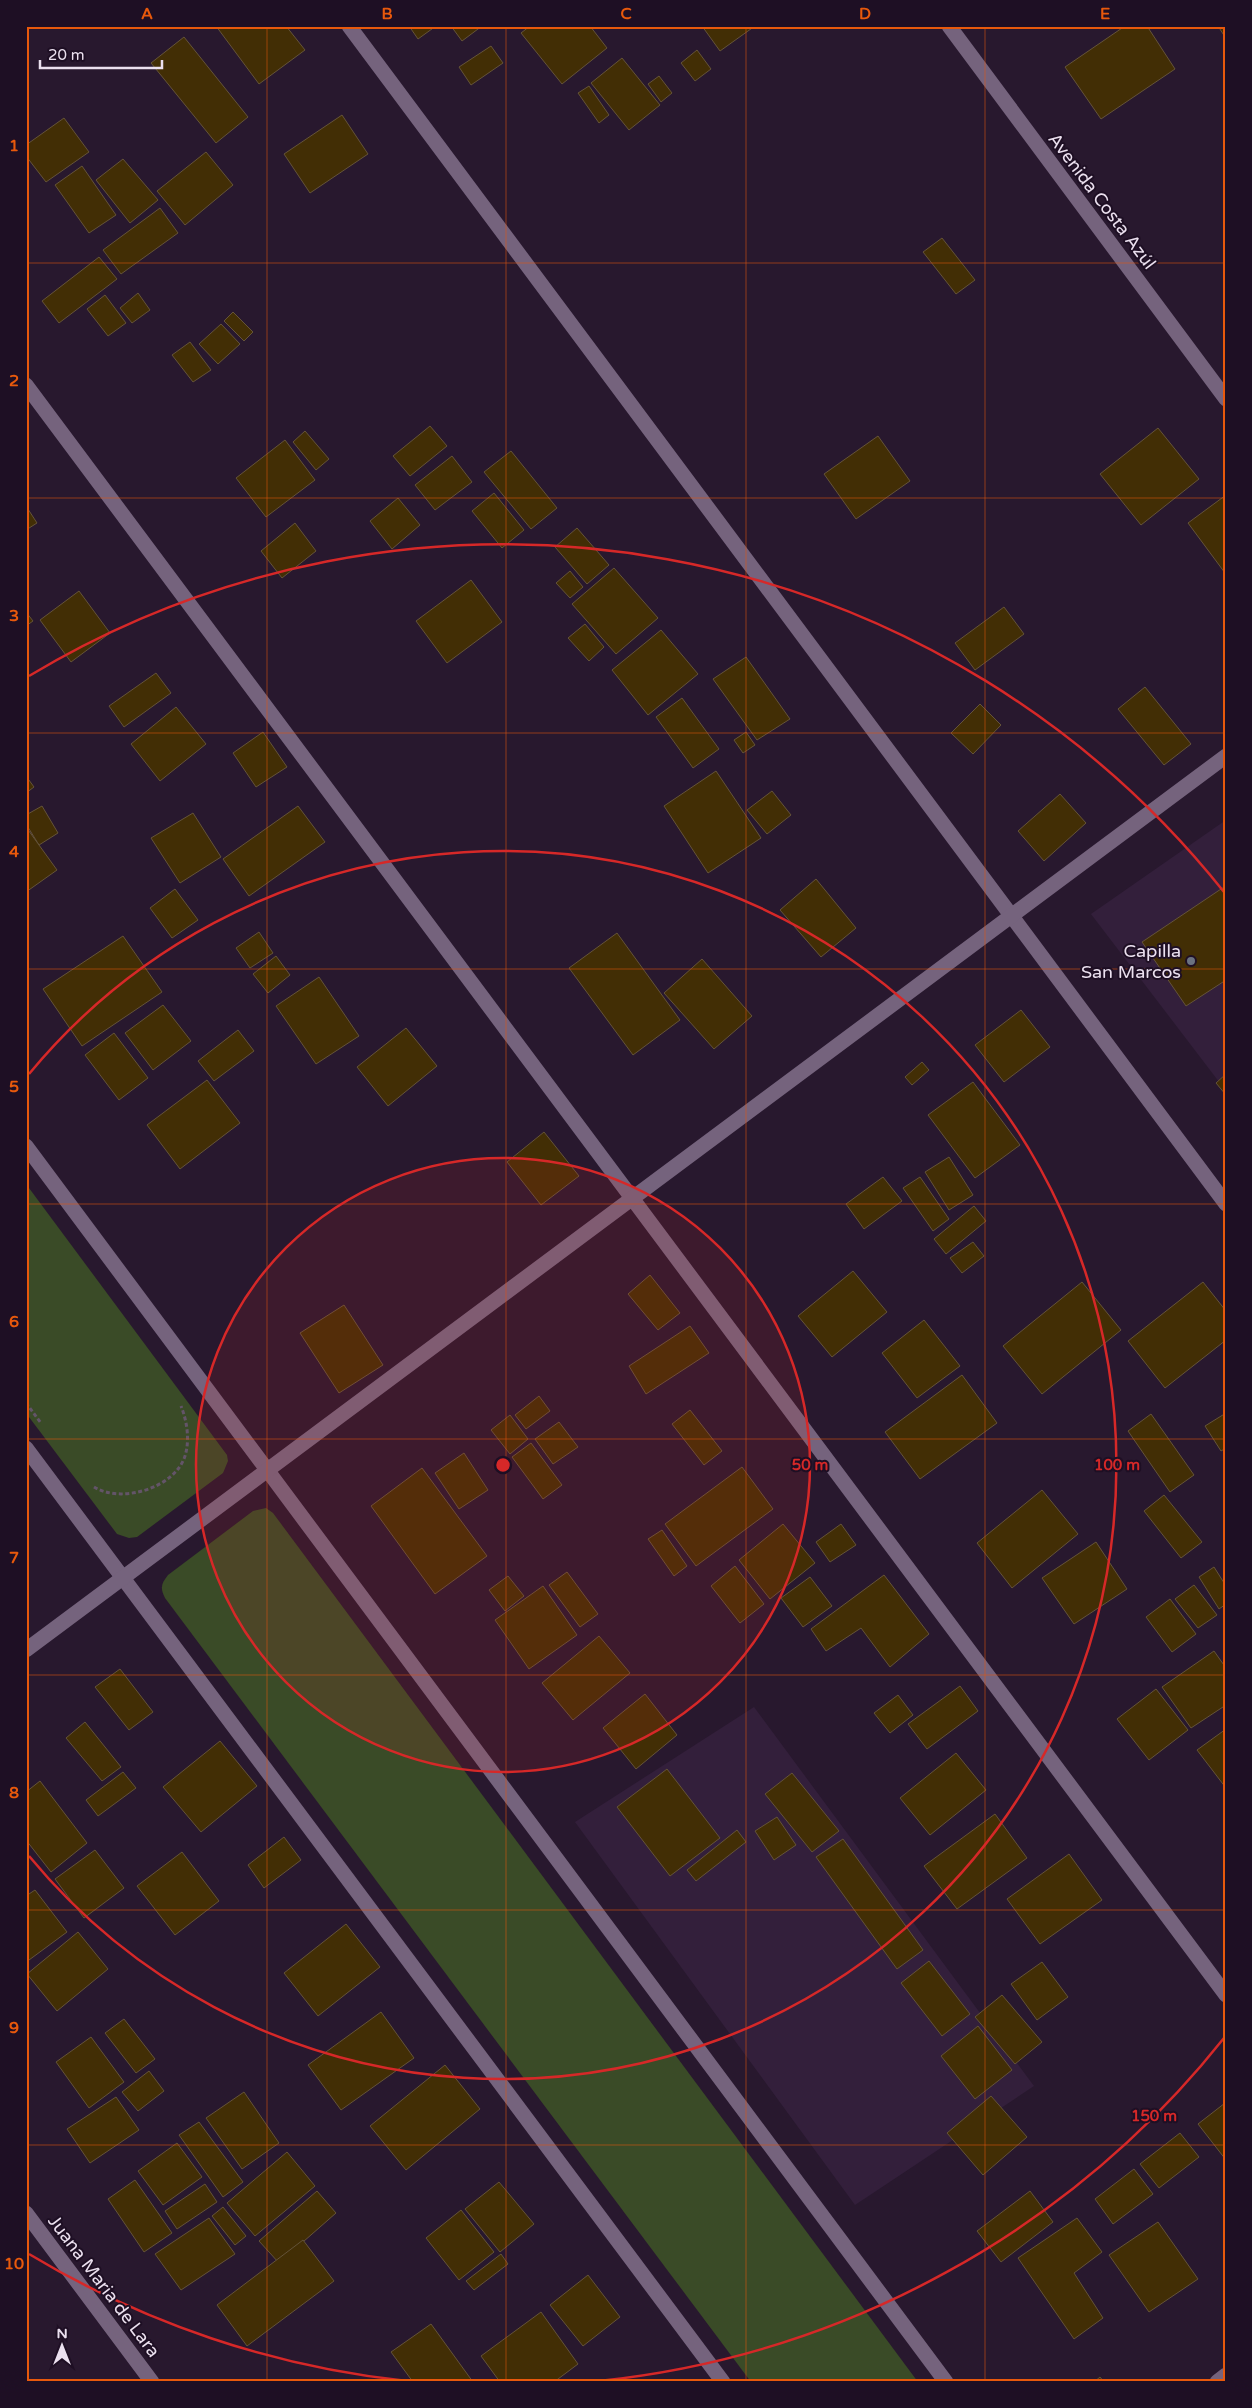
<svg xmlns="http://www.w3.org/2000/svg" width="1252" height="2408" viewBox="0 0 1252 2408" font-family="'Varela Round',sans-serif">
<style>
.built{fill:#331f3b}
.green{fill:#3a4b27}
.building{fill:#422e05;stroke:#645339}
.lines{fill:none;stroke-linecap:round;stroke-linejoin:round}
.path{stroke:#635468;stroke-width:3;stroke-dasharray:4 2.5;stroke-linecap:butt}
.minor{stroke:#75637d;stroke-width:15}
.grid{fill:none;stroke:#e8590c;stroke-width:1;stroke-opacity:0.55}
.ring{fill:none;stroke:#d62828;stroke-width:2.5}
.worship-dot{fill:#6b7280;stroke:#1e0f24;stroke-width:2}
.labels{text-anchor:middle;dominant-baseline:central;stroke-width:4;stroke-linejoin:round;paint-order:stroke}
.street-label{font-size:18px;fill:#ebe0ef;stroke:#1e0f24}
.poi-label{font-size:18px;fill:#ebe0ef;stroke:#1e0f24;text-anchor:end}
.centre{fill:#d62828;stroke:#1e0f24;stroke-width:2.5}
.ring-label{font-size:15px;text-anchor:middle;font-weight:bold;fill:#d62828;stroke:#1e0f24;stroke-width:4;stroke-linejoin:round;paint-order:stroke}
.neatline{fill:none;stroke:#e8590c;stroke-width:2}
.grid-label{font-size:16px;text-anchor:middle;font-weight:bold;fill:#e8590c}
</style>
<rect width="100%" height="100%" fill="#28182e"/>
<g class="built">
<polygon points="1226,820 1226,1091 1091,914"/>
<polygon points="754,1707 1034,2086 855,2205 575,1822"/>
</g>
<g class="green">
<polygon points="26,1184 227,1455 228,1461 223,1473 137,1537 129,1538 117,1534 26,1413"/>
<path d="M266,1508L273,1513L918,2382H751L165,1598C160,1588 161,1584 168,1575L253,1511Z"/>
</g>
<g class="building">
<polygon points="216,26 286,26 305,50 259,84"/>
<polygon points="409,26 436,26 418,39"/>
<polygon points="451,26 482,26 462,41"/>
<polygon points="530,26 590,26 607,48 562,84 521,33"/>
<polygon points="702,26 755,26 720,51"/>
<polygon points="1125,26 1147,26 1175,69 1101,119 1065,67"/>
<polygon points="1218,26 1226,26 1226,37 1225,37"/>
<polygon points="184,37 248,117 216,143 151,63"/>
<polygon points="491,46 503,63 471,85 459,67"/>
<polygon points="697,50 711,69 695,81 681,63"/>
<polygon points="622,58 660,105 629,130 591,83"/>
<polygon points="659,76 672,93 661,102 648,84"/>
<polygon points="589,86 609,115 599,123 578,93"/>
<polygon points="342,115 368,154 310,193 284,154"/>
<polygon points="64,118 89,152 46,182 26,156 26,145"/>
<polygon points="206,152 233,185 185,225 157,191"/>
<polygon points="123,159 158,200 130,223 96,180"/>
<polygon points="82,166 116,215 89,233 55,185"/>
<polygon points="160,208 178,233 121,274 103,250"/>
<polygon points="942,238 975,280 956,294 923,252"/>
<polygon points="99,257 117,279 59,323 42,301"/>
<polygon points="138,293 150,310 132,323 120,308"/>
<polygon points="105,295 126,323 108,336 87,309"/>
<polygon points="233,312 253,332 244,341 224,321"/>
<polygon points="221,324 240,344 218,364 199,344"/>
<polygon points="190,342 211,370 193,382 172,355"/>
<polygon points="430,426 447,446 410,476 393,456"/>
<polygon points="1158,428 1199,479 1141,525 1100,474"/>
<polygon points="305,431 329,459 316,470 293,442"/>
<polygon points="878,436 910,481 856,519 824,474"/>
<polygon points="285,440 315,480 266,517 236,478"/>
<polygon points="511,451 557,508 531,529 484,472"/>
<polygon points="452,456 472,482 435,510 415,485"/>
<polygon points="494,493 524,530 502,548 472,511"/>
<polygon points="1226,495 1226,572 1225,573 1188,523"/>
<polygon points="398,498 420,525 392,549 370,521"/>
<polygon points="26,506 37,523 26,530"/>
<polygon points="295,523 316,551 282,578 261,551"/>
<polygon points="577,528 609,565 587,584 555,547"/>
<polygon points="614,568 658,618 616,654 572,604"/>
<polygon points="570,571 583,587 570,598 556,583"/>
<polygon points="471,580 502,622 447,663 416,621"/>
<polygon points="79,591 110,633 71,662 40,620"/>
<polygon points="1004,607 1024,634 975,670 955,643"/>
<polygon points="26,612 33,621 26,626"/>
<polygon points="585,624 604,647 589,661 568,638"/>
<polygon points="661,630 698,674 648,715 612,670"/>
<polygon points="746,657 790,719 757,740 713,679"/>
<polygon points="156,673 171,693 124,727 109,706"/>
<polygon points="1145,687 1191,744 1164,765 1118,709"/>
<polygon points="682,698 719,749 693,768 656,717"/>
<polygon points="980,704 1001,725 973,754 951,733"/>
<polygon points="176,707 206,744 160,781 131,744"/>
<polygon points="263,732 287,767 256,787 233,753"/>
<polygon points="746,732 755,745 743,753 734,740"/>
<polygon points="716,771 761,838 708,873 664,806"/>
<polygon points="26,776 34,787 26,793"/>
<polygon points="772,791 791,815 767,834 747,810"/>
<polygon points="1060,794 1086,823 1044,861 1018,831"/>
<polygon points="42,806 58,833 39,845 26,824 26,815"/>
<polygon points="298,806 325,842 249,896 223,859"/>
<polygon points="193,813 221,857 180,883 151,838"/>
<polygon points="26,827 57,870 26,892"/>
<polygon points="816,879 856,928 821,957 780,910"/>
<polygon points="1224,887 1226,891 1226,980 1186,1006 1142,942"/>
<polygon points="175,889 198,920 172,938 150,908"/>
<polygon points="259,932 273,953 250,968 236,948"/>
<polygon points="617,933 680,1020 633,1055 569,968"/>
<polygon points="123,936 162,992 82,1046 43,989"/>
<polygon points="276,956 290,975 268,993 253,974"/>
<polygon points="702,959 752,1016 714,1049 664,993"/>
<polygon points="319,977 359,1036 316,1064 276,1006"/>
<polygon points="163,1005 191,1041 153,1070 125,1033"/>
<polygon points="1021,1010 1050,1047 1004,1082 975,1045"/>
<polygon points="406,1028 437,1066 388,1106 357,1067"/>
<polygon points="238,1030 254,1051 214,1081 198,1061"/>
<polygon points="114,1033 148,1078 119,1100 85,1055"/>
<polygon points="922,1062 929,1070 912,1085 905,1077"/>
<polygon points="1226,1074 1226,1095 1216,1083"/>
<polygon points="207,1080 240,1123 180,1169 147,1125"/>
<polygon points="973,1082 1020,1145 975,1178 928,1115"/>
<polygon points="544,1132 579,1176 541,1205 507,1162"/>
<polygon points="949,1157 973,1195 949,1210 925,1172"/>
<polygon points="883,1177 902,1201 864,1229 846,1204"/>
<polygon points="920,1177 949,1219 933,1231 903,1188"/>
<polygon points="974,1206 986,1221 946,1254 934,1239"/>
<polygon points="973,1242 984,1256 962,1273 950,1258"/>
<polygon points="853,1271 887,1312 832,1357 798,1316"/>
<polygon points="650,1275 680,1313 658,1330 628,1294"/>
<polygon points="1082,1282 1121,1330 1042,1394 1003,1346"/>
<polygon points="1203,1282 1226,1311 1226,1340 1165,1388 1128,1341"/>
<polygon points="344,1305 383,1365 339,1393 300,1333"/>
<polygon points="924,1320 960,1366 917,1398 882,1353"/>
<polygon points="690,1326 709,1353 646,1394 629,1366"/>
<polygon points="962,1375 997,1423 920,1479 885,1432"/>
<polygon points="539,1396 550,1411 526,1429 515,1415"/>
<polygon points="690,1410 722,1451 704,1465 672,1424"/>
<polygon points="1226,1413 1226,1448 1221,1451 1205,1426"/>
<polygon points="1151,1414 1194,1475 1170,1492 1128,1431"/>
<polygon points="510,1415 528,1439 510,1454 491,1430"/>
<polygon points="559,1422 578,1447 553,1464 535,1439"/>
<polygon points="531,1443 562,1485 543,1499 512,1457"/>
<polygon points="464,1453 488,1490 459,1509 435,1473"/>
<polygon points="742,1467 773,1509 696,1566 665,1524"/>
<polygon points="422,1468 487,1556 435,1594 371,1506"/>
<polygon points="1042,1490 1078,1534 1012,1588 977,1543"/>
<polygon points="1164,1495 1202,1542 1181,1558 1144,1511"/>
<polygon points="783,1524 815,1563 770,1599 739,1560"/>
<polygon points="841,1524 856,1545 830,1562 816,1542"/>
<polygon points="662,1530 687,1566 674,1576 648,1539"/>
<polygon points="1096,1542 1127,1589 1074,1624 1042,1578"/>
<polygon points="735,1566 764,1604 740,1623 711,1586"/>
<polygon points="1214,1567 1226,1586 1226,1604 1219,1609 1199,1577"/>
<polygon points="567,1572 598,1614 580,1627 549,1585"/>
<polygon points="884,1575 929,1634 890,1667 861,1628 826,1651 811,1629"/>
<polygon points="508,1576 524,1596 505,1611 489,1590"/>
<polygon points="810,1577 832,1606 803,1627 781,1598"/>
<polygon points="1194,1585 1217,1615 1198,1628 1175,1599"/>
<polygon points="543,1586 577,1635 529,1669 495,1620"/>
<polygon points="1170,1599 1196,1634 1172,1652 1146,1617"/>
<polygon points="599,1636 630,1673 573,1720 542,1683"/>
<polygon points="1214,1651 1226,1668 1226,1705 1191,1728 1162,1687"/>
<polygon points="120,1669 153,1712 129,1730 95,1687"/>
<polygon points="960,1686 978,1711 927,1749 908,1724"/>
<polygon points="1156,1689 1188,1730 1149,1760 1117,1719"/>
<polygon points="645,1694 677,1735 636,1769 603,1728"/>
<polygon points="898,1695 913,1715 890,1733 874,1713"/>
<polygon points="85,1722 121,1767 102,1781 66,1738"/>
<polygon points="1226,1729 1226,1788 1197,1750"/>
<polygon points="220,1741 257,1786 201,1832 163,1787"/>
<polygon points="956,1753 986,1790 930,1835 900,1798"/>
<polygon points="667,1769 720,1838 670,1876 617,1807"/>
<polygon points="123,1772 136,1788 98,1816 86,1800"/>
<polygon points="792,1773 839,1831 812,1852 765,1794"/>
<polygon points="40,1781 87,1843 51,1872 26,1840 26,1792"/>
<polygon points="995,1814 1027,1858 957,1909 924,1866"/>
<polygon points="777,1817 796,1845 774,1860 755,1831"/>
<polygon points="737,1830 746,1842 696,1881 687,1870"/>
<polygon points="284,1837 301,1860 264,1888 248,1865"/>
<polygon points="843,1839 923,1950 897,1969 816,1857"/>
<polygon points="95,1850 124,1888 84,1918 55,1879"/>
<polygon points="182,1852 219,1901 175,1935 137,1886"/>
<polygon points="1069,1854 1102,1900 1040,1944 1007,1899"/>
<polygon points="35,1890 67,1932 29,1960 26,1956 26,1896"/>
<polygon points="346,1924 380,1967 318,2016 284,1973"/>
<polygon points="78,1932 108,1969 57,2011 27,1974"/>
<polygon points="929,1961 970,2014 942,2036 901,1983"/>
<polygon points="1042,1962 1068,1997 1037,2020 1011,1984"/>
<polygon points="1002,1995 1042,2042 1015,2064 975,2017"/>
<polygon points="381,2012 414,2058 341,2110 308,2065"/>
<polygon points="124,2019 155,2059 136,2073 105,2033"/>
<polygon points="978,2026 1012,2070 975,2099 941,2056"/>
<polygon points="91,2037 124,2082 89,2108 56,2062"/>
<polygon points="445,2065 480,2109 406,2170 370,2126"/>
<polygon points="149,2071 164,2091 138,2111 122,2092"/>
<polygon points="244,2092 279,2143 242,2169 206,2118"/>
<polygon points="991,2096 1027,2137 983,2175 947,2133"/>
<polygon points="116,2097 139,2130 90,2163 67,2129"/>
<polygon points="1225,2103 1226,2104 1226,2160 1198,2124"/>
<polygon points="199,2122 243,2182 223,2197 179,2135"/>
<polygon points="1180,2133 1199,2157 1159,2188 1140,2164"/>
<polygon points="177,2143 202,2177 163,2205 138,2171"/>
<polygon points="287,2152 315,2186 255,2236 227,2203"/>
<polygon points="1134,2169 1153,2194 1113,2224 1095,2199"/>
<polygon points="135,2180 172,2233 144,2252 108,2199"/>
<polygon points="499,2182 534,2224 500,2252 465,2209"/>
<polygon points="205,2184 217,2202 177,2229 165,2211"/>
<polygon points="317,2191 336,2213 279,2263 259,2241"/>
<polygon points="1030,2191 1053,2222 1001,2262 977,2231"/>
<polygon points="223,2207 246,2236 235,2245 212,2216"/>
<polygon points="461,2210 494,2252 459,2280 426,2238"/>
<polygon points="209,2218 235,2254 181,2290 155,2254"/>
<polygon points="1077,2218 1102,2252 1074,2273 1103,2318 1074,2339 1018,2258"/>
<polygon points="1158,2222 1198,2279 1149,2312 1109,2255"/>
<polygon points="303,2240 334,2281 247,2346 217,2305"/>
<polygon points="501,2254 508,2264 474,2290 466,2281"/>
<polygon points="588,2275 620,2317 583,2346 550,2305"/>
<polygon points="541,2312 578,2364 554,2382 500,2382 481,2356"/>
<polygon points="431,2324 473,2382 413,2382 391,2352"/>
<polygon points="1100,2377 1104,2382 1094,2382"/>
</g>
<g class="lines">
<g class="path">
<polyline points="26,1403 41,1423"/>
<path d="M94,1487C121,1504 175,1488 185,1456C190,1440 187,1421 181,1406"/>
</g>
<g class="minor">
<polyline points="349,26 1226,1204"/>
<polyline points="949,26 1226,399"/>
<polyline points="26,385 1226,1995"/>
<polyline points="26,1146 946,2382"/>
<polyline points="26,1448 723,2382"/>
<polyline points="26,1650 1226,756"/>
<polyline points="26,2213 152,2382"/>
<polyline points="1217,2382 1226,2375"/>
</g>
</g>
<path class="grid" d="M267,26V2382M506,26V2382M746,26V2382M985,26V2382M26,263H1226M26,498H1226M26,733H1226M26,969H1226M26,1204H1226M26,1439H1226M26,1675H1226M26,1910H1226M26,2145H1226"/>
<circle cx="503" cy="1465" r="307" fill="#d62828" fill-opacity=".12"/>
<g class="ring">
<circle cx="503" cy="1465" r="307"/>
<path d="M29 1074A614 614 0 1 1 29 1856"/>
<path d="M1224 2038A921 921 0 0 1 599 2381M407 2381A921 921 0 0 1 29 2254M29 676A921 921 0 0 1 1224 892"/>
</g>
<circle class="worship-dot" cx="1191" cy="961" r="5"/>
<g class="labels">
<g class="street-label">
<text transform="translate(1102 201) rotate(53)">Avenida Costa Azúl</text>
<text transform="translate(104 2286) rotate(53)">Juana Maria de Lara</text>
</g>
<g class="poi-label">
<text x="1181" y="951">Capilla<tspan x="1181" dy="21">San Marcos</tspan></text>
</g>
</g>
<circle cx="503" cy="1465" r="8" class="centre"/>
<g class="ring-label">
<text x="810" y="1470">50 m</text>
<text x="1117" y="1470">100 m</text>
<text x="1154" y="2121">150 m</text>
</g>
<rect width="1252" height="2408" fill="none" stroke="#1e0f24" stroke-width="55"/>
<g transform="translate(62 2346)" stroke="#1e0f24" stroke-width="4" paint-order="stroke">
<path d="M0-4L9 19L0 12L-9 19Z" fill="#ebe0ef"/>
<text y="-8" font-size="14" font-weight="bold" text-anchor="middle" fill="#ebe0ef">N</text>
</g>
<path d="M40 60v8h122v-8" fill="none" stroke="#ebe0ef" stroke-width="2.5"/>
<text x="48" y="60" font-size="15" fill="#ebe0ef" stroke="#1e0f24" stroke-width="4" paint-order="stroke">20 m</text>
<rect x="28" y="28" width="1196" height="2352" class="neatline"/>
<g class="grid-label">
<text x="147" y="19">A</text>
<text x="387" y="19">B</text>
<text x="626" y="19">C</text>
<text x="865" y="19">D</text>
<text x="1105" y="19">E</text>
<text x="14" y="151">1</text>
<text x="14" y="386">2</text>
<text x="14" y="621">3</text>
<text x="14" y="857">4</text>
<text x="14" y="1092">5</text>
<text x="14" y="1327">6</text>
<text x="14" y="1563">7</text>
<text x="14" y="1798">8</text>
<text x="14" y="2033">9</text>
<text x="14" y="2269">10</text>
</g>
</svg>
